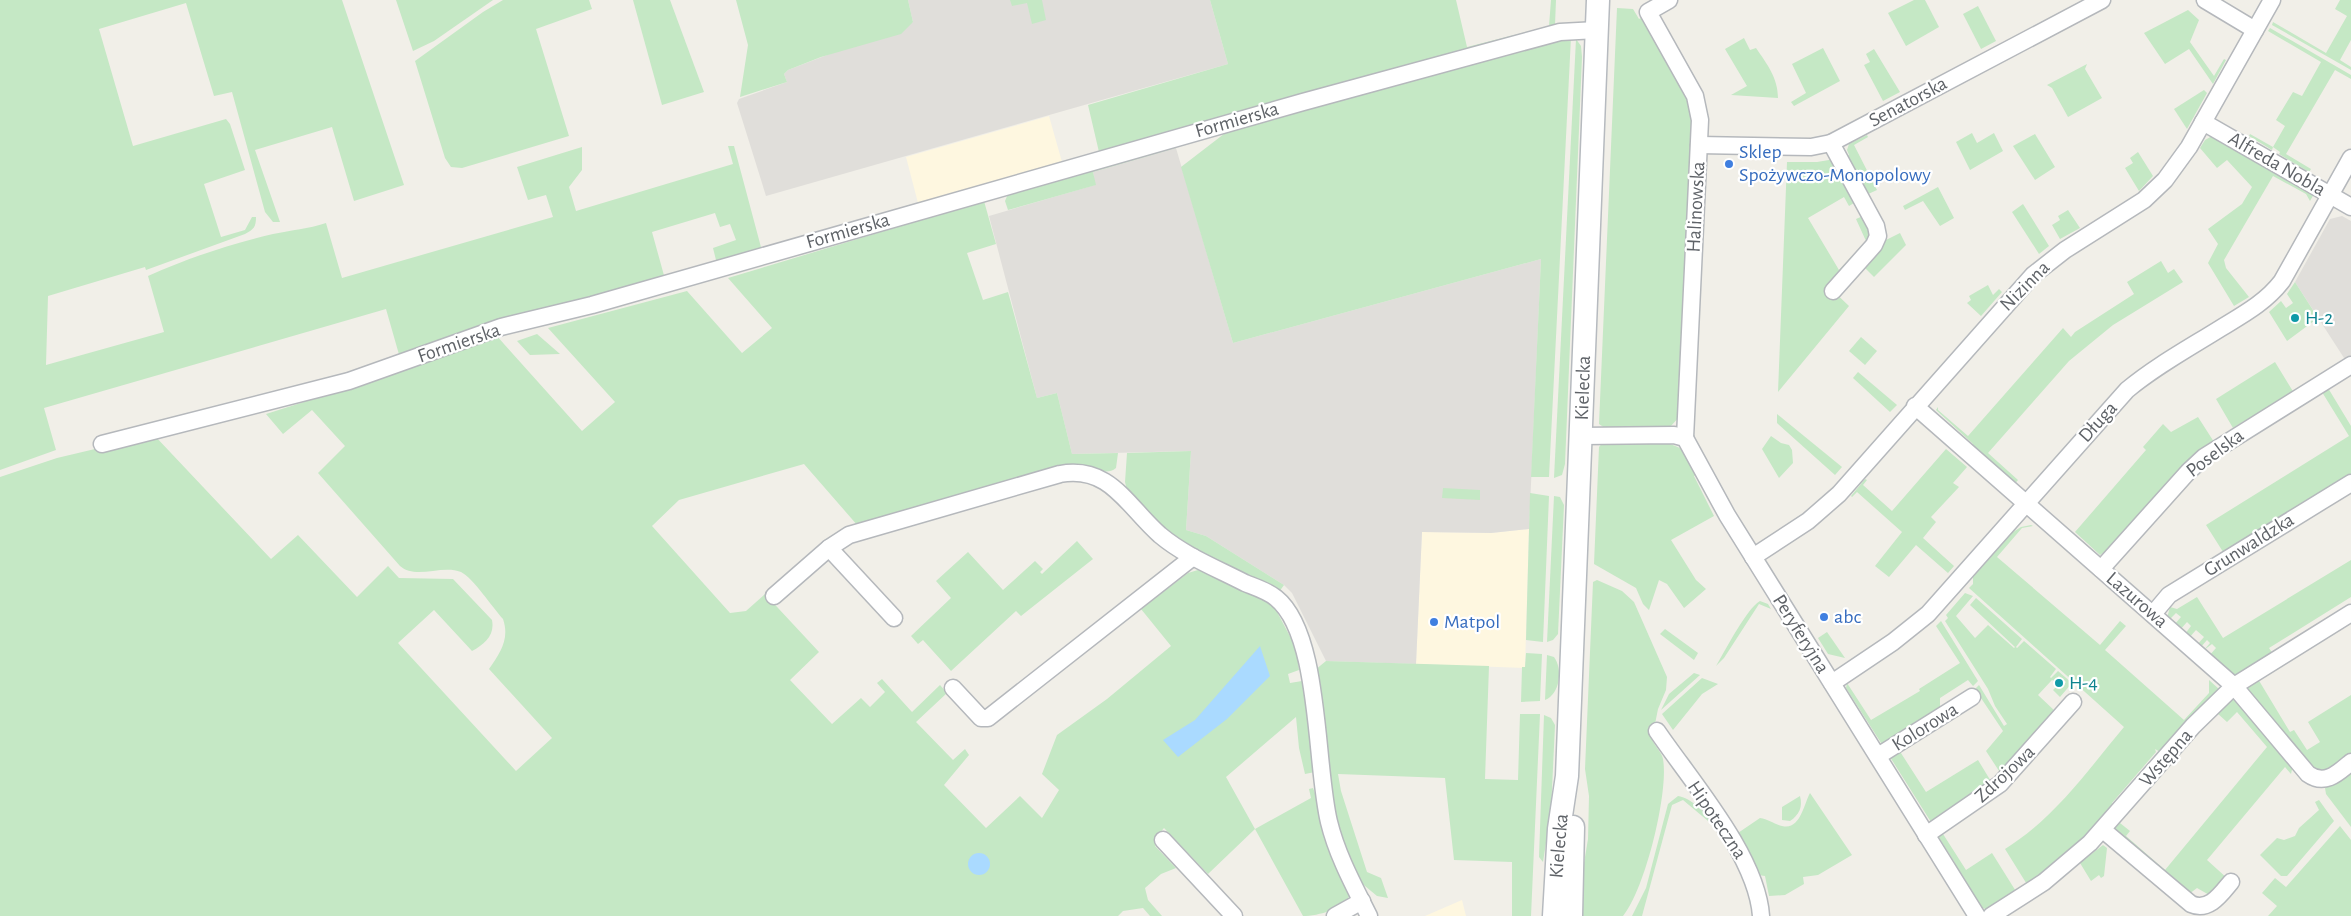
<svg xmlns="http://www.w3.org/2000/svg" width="2351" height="916" viewBox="0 0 2351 916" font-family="'Alegreya Sans',sans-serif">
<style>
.commercial{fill:#fef7e0}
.industrial{fill:#e0deda}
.green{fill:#c5e8c5}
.water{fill:#aadaff}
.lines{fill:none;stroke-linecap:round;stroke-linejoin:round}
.street-casing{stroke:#b5b8bc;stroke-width:19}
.secondary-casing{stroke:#b6babf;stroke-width:25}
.street{stroke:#fff;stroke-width:16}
.secondary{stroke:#fff;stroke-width:22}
.shop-dot{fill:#3f7fe0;stroke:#fff;stroke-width:2}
.culture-dot{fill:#0f9aa8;stroke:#fff;stroke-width:2}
.labels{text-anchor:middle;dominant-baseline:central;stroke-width:4.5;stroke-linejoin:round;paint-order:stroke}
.street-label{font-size:20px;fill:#5f6368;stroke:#fff}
.shop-label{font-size:20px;fill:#366cbe;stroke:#fff;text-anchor:start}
.culture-label{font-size:20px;fill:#0d838f;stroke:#fff;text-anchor:start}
</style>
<rect width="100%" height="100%" fill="#f1efe8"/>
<g class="commercial">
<polygon points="1049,116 1062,162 918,203 906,157"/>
<polygon points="1529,529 1525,668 1416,664 1422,532 1491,533"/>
<polygon points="1462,900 1466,916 1425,916"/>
</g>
<g class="industrial">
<polygon points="908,0 1210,0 1228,64 766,196 737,103 739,99 787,82 784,74 788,70 913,22"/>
<polygon points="1176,148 1233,343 1541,259 1529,529 1491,533 1422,532 1416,664 1326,661 1292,593 1284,585 1206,536 1186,530 1191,451 1072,454 1057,393 1037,398 989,216 1095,185 1093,172"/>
<polygon points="2342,216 2351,221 2351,358 2346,361 2295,282 2330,219"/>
</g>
<g class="green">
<path d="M0,0H342L404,185L354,201L332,127L255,150L280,222H273L265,212L232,92L214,96L186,3L99,29L133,146L226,119L230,124L245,170L204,184L221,237L245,230L252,217H256C256,227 254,229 245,234L146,270L145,267L48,296L46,365L164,332L148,276C188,258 230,244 273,234C292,230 308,229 326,223L342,278L553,217L546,195L528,200L517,167L582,147V170L569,187L576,211L733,164L728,146H734L762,251L717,264L713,248L736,240L730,224L720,227L715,213L652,232L665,279L400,358L386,309L44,408L56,450L0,470Z"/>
<polygon points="396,0 493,0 434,41 413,51"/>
<polygon points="503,0 589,0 592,9 536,29 569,136 462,168 451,167 445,158 415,61 483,12"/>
<polygon points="633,0 670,0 704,92 662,105"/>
<polygon points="736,0 908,0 913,22 901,34 821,57 788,70 784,74 787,82 740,97 748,45"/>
<polygon points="1010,0 1042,0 1046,20 1032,24 1027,3 1012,6"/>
<polygon points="1210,0 1456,0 1467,47 1549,26 1551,0 1556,0 1555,25 1099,152 1088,105 1228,64"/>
<polygon points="1914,0 1925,0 1939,27 1906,46 1888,13"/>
<polygon points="2340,0 2351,0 2351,40 2340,60 2351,67 2351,70 2272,25 2273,22 2326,53 2347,16 2335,9"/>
<polygon points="1978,6 1996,41 1981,49 1963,14"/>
<polygon points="1617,8 1633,9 1639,19 1641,18 1648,26 1689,99 1693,112 1680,416 1670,427 1605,428 1599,424"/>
<polygon points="2188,10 2199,20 2190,42 2214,76 2224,59 2226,60 2213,84 2189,49 2165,64 2144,33"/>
<polygon points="2270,28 2351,75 2351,79 2335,70 2286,154 2311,169 2309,172 2279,154 2280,152 2273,147 2272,150 2249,136 2250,134 2273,147 2285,126 2276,120 2293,92 2302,96 2321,62 2268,31"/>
<polygon points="1571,37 1549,477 1531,477 1541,259 1233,343 1181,167 1233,127"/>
<path d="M1744,38L1750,50L1756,48C1767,64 1778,78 1778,98L1731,95L1747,86L1725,49Z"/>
<polygon points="1576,39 1581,46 1582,57 1565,464 1562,475 1554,478"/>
<polygon points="1823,48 1840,81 1794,106 1791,102 1806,93 1792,64"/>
<polygon points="1874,49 1900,92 1883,101 1864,65 1870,62 1866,54"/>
<polygon points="2087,64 2085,69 2102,98 2068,117 2052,88 2047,85"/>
<polygon points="2204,90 2207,93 2187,129 2174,109"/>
<polygon points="1972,133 1977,143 1994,133 2003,151 1970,170 1956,142"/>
<polygon points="2035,134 2055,167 2035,180 2013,146"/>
<polygon points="1867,135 1868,137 1854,145 1877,190 1866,195 1846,157 1849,155 1847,150 1849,144"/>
<polygon points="2212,136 2314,194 2310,201 2306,194 2273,176 2224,260 2226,268 2249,297 2234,306 2208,263 2218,244 2208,229 2242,204 2252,187 2227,160 2217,168 2200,148 2205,140"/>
<polygon points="1175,143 1176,148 1093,172 1096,185 1008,210 1005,201 1008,194"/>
<polygon points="2138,152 2153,176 2139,191 2125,168 2133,163 2130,158"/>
<polygon points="1835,159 1854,203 1849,206 1844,197 1808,218 1839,270 1866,241 1856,219 1863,216 1873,236 1829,287 1849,306 1778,392 1787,162 1817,162"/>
<polygon points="1938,187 1954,218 1940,226 1923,201 1905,210 1903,206"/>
<path d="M984,201L996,244L967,253L983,300L1008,292L1037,398L1057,393L1072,454L1118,453L1116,468C1105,477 1093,466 1080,465C1075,464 1069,466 1064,467L858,526L804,464L679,500L652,526L730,613L746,611L765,594L819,652L790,680L832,724L861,698L870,707L885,692L877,683L882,679L912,712L940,685L947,693L916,722L953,760L965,749L969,755L944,785L986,828L1020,796L1042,818L1059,790L1042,774L1057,735L1107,699L1171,646L1141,609L1188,573L1198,570L1266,598L1276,610L1293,642L1297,652L1299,670L1288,674L1290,683L1302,681L1306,683L1315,772L1305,774L1299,748L1296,717L1226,777L1255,829L1311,798L1309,789L1313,788L1351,892C1346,909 1318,916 1303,916L1255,829L1208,874L1164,828L1154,840L1157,844L1155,846L1176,868L1161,874L1145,888L1148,900L1162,916H1150L1143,908L1123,911L1118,916H0V477L57,458L154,435L271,559L298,535L357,597L388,566L399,578L453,579L492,620C495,635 485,644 472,651L434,610L398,643L516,771L552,738L489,669C500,653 510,639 503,619C493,608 473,578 461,572C442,564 416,580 400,566L318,473L345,446L312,410L283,434L266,414L304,402V398L496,335L582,431L615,402L548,328L687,291L742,353L772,328L728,278Z"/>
<polygon points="2023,204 2049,246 2039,254 2012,212"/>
<polygon points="2068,210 2080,228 2060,239 2052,225 2060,220 2058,216"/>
<polygon points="1900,233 1906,245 1874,277 1863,266 1884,241"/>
<polygon points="2161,261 2168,273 2174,269 2183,282 2113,325 2069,361 1988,453 2018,480 2014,485 1971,447 1973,444 1936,410 1938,407 1938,410 1968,436 2063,328 2071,337 2075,332 2134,294 2127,282"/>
<polygon points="2295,282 2318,318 2287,341 2269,312 2281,301 2286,308 2293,303 2287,294"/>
<polygon points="1988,285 1993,295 1999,289 2002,292 1981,316 1967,303 1971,300 1969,296"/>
<polygon points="537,334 560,354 530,355 517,341"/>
<polygon points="1861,337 1877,351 1865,365 1849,351"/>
<polygon points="2275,362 2294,393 2245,423 2244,421 2233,428 2216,399"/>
<polygon points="1858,372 1897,405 1890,412 1853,378"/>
<polygon points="2328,388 2351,426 2351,476 2225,555 2206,525 2349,436 2322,392"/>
<polygon points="1777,414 1842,467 1835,475 1777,423"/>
<polygon points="2198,417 2214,442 2193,455 2118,542 2100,555 2075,532 2146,450 2143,447 2163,424 2171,432"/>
<polygon points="1771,436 1781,443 1789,445 1792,450 1793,463 1779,478 1762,449"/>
<path d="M1604,441C1625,441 1672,437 1686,453C1691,459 1694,467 1698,474L1694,476L1714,516L1671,540L1696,580L1706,589L1684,608L1667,584L1659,580L1649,610L1643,604L1636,588L1594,564L1599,447Z"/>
<polygon points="1946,449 1967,467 1953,483 1959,487 1931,517 1936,522 1923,538 1954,566 1948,573 1916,545 1889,577 1875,566 1902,532 1857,492 1852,497 1851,496 1865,479 1867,480 1863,485 1892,511"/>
<polygon points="1191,451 1186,530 1206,536 1284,585 1279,592 1200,555 1170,534 1128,494 1125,482 1127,453"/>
<polygon points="1443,488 1480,490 1480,500 1442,498"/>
<polygon points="1530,493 1549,496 1543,642 1526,640"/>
<polygon points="1554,496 1560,497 1564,505 1558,634 1553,640 1547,642"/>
<path d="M2031,525L2033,526L2022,528L1997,557L2100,645L2120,621L2126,626L2105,650L2184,720L2209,693V680L2220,690L2162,753L2155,749L2156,752L2112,803L2116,807L2099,827L2028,886L2005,849C2054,819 2088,770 2124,727L1969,588L1973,584V577L2013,532L2021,527Z"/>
<polygon points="1077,541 1093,559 1021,616 1016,611 951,671 923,640 918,644 911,636 951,598 936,581 968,552 1003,590 1035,561 1043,569 1040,572 1042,574"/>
<polygon points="2351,560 2351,597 2269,648 2273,654 2236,677 2209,656 2216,648 2212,644 2204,650 2210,643 2207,640 2200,648 2197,645 2204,637 2196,630 2189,638 2185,634 2191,626 2187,622 2180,630 2174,625 2181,617 2176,613 2169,620 2167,618 2170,607 2177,609 2197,597 2223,638"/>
<path d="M1597,580L1622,591L1634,602L1667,677L1666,690L1658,709L1652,739C1654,746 1662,752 1663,759C1669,792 1645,890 1623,916H1579L1580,887L1588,839L1589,796L1585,769L1593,582Z"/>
<polygon points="1965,593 1973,596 1956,616 1975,638 1988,625 2014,648 2015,647 1970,605 1976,598 2022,639 2016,647 2017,648 2024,641 2056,669 2050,677 2051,678 2058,671 2072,683 2060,697 2053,690 2056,687 2060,689 2066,682 2059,676 2054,681 2052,680 2038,695 2056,712 2019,750 2019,754 2001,774 1986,751 2003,731 1975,689 1979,685 2004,726 2007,724 1995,706 1988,689 1945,621 1948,618 1946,615"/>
<path d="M1760,601L1768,604L1771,609L1759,604L1724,658L1716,666C1725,651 1747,608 1760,601Z"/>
<polygon points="1941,621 1978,681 1973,686 1968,680 1940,698 1940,711 1883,746 1846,688 1847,683 1871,720 1920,691 1919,689 1960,663 1936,626"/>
<polygon points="1665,629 1698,653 1694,660 1660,634"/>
<polygon points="1827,632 1845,658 1828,654 1818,638"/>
<polygon points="1526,653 1542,654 1540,701 1521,702 1522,667 1525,667"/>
<path d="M1547,655L1554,657C1563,669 1560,694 1545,700Z"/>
<polygon points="1326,661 1489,666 1485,779 1518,780 1520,714 1540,714 1531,916 1512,916 1512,862 1454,860 1445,778 1338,774 1341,791 1367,872 1381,878 1388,898 1377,896 1359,881 1340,837 1333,809 1315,670"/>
<polygon points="1694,673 1700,675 1661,710 1669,694"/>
<polygon points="1702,678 1718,684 1702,694 1673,730 1662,714"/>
<polygon points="2258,679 2290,732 2294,730 2307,750 2320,742 2308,722 2351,695 2351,757 2331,771 2315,771 2246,688"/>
<polygon points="2231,699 2235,699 2293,765 2291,774 2285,767 2207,860 2228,879 2211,896 2197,888 2189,894 2114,829 2120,823 2130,831 2126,836 2165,870 2267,747 2237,712 2227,722 2217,713"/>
<polygon points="1544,715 1551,718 1555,725 1551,811 1543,862 1539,857"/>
<polygon points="1899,750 1926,792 1978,760 1992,783 1931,822 1890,757"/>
<polygon points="2351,768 2351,827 2326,794 2325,788"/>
<path d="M1810,793L1852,855L1818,875L1803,877L1804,884L1785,895L1769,896L1765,876L1758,875L1735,835L1760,818C1768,819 1774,824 1782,826C1800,831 1804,804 1810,793Z"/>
<path d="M1678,796C1690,797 1709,815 1714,826L1683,800L1672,805L1642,916H1632L1646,888L1668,804Z"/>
<path d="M1800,796C1803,807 1799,815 1790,821L1782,820V807Z"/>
<polygon points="2319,800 2334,821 2287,876 2281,876 2260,855 2277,838 2284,840 2295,836 2299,828 2319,810 2315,802"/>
<polygon points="2340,826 2351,840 2351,916 2268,916 2277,906 2262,893 2275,878 2286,887"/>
<polygon points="1947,828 1943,834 1966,870 1992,853 2017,893 1988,910 1980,907 1952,864 1955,863 1938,836"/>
<polygon points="2103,845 2107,848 2104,876 2101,878 2099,875 2091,881 2080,863"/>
</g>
<g class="water">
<polygon points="1260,646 1270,676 1227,719 1178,757 1163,740 1195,720"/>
<circle cx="979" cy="864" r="11"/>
</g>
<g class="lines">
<defs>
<g id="street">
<polyline points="1669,0 1648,12 1695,96 1700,120 1685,438"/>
<polyline points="2205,0 2255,30"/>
<polyline points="2203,122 2351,207"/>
<polyline points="1831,143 1876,226 1878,236 1874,245 1833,291"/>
<polyline points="1699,145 1811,147 1831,143 2102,0"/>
<path d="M1915,406L2234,686L2308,774C2325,786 2338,773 2351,762"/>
<polyline points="1581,436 1674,435 1685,438 1727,515 1977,916"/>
<polyline points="102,444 349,381 501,327 592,305 1303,102 1560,32 1597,30"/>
<polyline points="829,548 894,618"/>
<polyline points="1753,557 1808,521 1839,494 2033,275 2065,250 2144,200 2165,180 2189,147 2272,0"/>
<polyline points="2101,569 2188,472 2204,457 2351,365"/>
<path d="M774,596L829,548L849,535L1060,474C1110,465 1127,506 1160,535C1185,556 1216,568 1245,583C1255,587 1268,591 1276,598C1321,634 1315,765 1329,822C1337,855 1354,886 1369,916"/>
<polyline points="2153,614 2169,595 2351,483"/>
<path d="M1832,683L1893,642L1928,614L2127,390C2156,366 2189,348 2221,328C2244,314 2266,302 2282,281L2351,158"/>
<polyline points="953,688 981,718 988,718 1193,557"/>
<path d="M1657,731C1691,781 1757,856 1761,916"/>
<polyline points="1878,756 1972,697"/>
<path d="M2103,830L2191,904C2209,912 2221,894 2231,882"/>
<polyline points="1926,835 2000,784 2073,702"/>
<polyline points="1163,840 1234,916"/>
<polyline points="1335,916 1362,901"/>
<polyline points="1991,916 2044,882 2090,843 2193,726 2234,686 2351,613"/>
</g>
<g id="secondary">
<polyline points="1554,916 1559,829 1567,776 1598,0"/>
<polyline points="1571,916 1573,827"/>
</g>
</defs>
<use href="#street" class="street-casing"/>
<use href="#secondary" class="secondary-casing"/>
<use href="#street" class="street"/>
<use href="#secondary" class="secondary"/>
</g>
<g class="shop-dot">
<circle cx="1729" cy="164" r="5"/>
<circle cx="1824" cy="617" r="5"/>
<circle cx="1434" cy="622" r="5"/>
</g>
<g class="culture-dot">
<circle cx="2295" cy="318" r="5"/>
<circle cx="2059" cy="683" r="5"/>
</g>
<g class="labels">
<g class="street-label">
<text transform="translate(1908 102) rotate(-28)">Senatorska</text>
<text transform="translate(1237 120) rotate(-16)">Formierska</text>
<text transform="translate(2277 164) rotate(30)">Alfreda Nobla</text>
<text transform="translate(1696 207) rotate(-87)">Halinowska</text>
<text transform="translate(848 231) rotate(-16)">Formierska</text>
<text transform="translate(2025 286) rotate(-45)">Nizinna</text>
<text transform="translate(459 343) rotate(-19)">Formierska</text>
<text transform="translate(1583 388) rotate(-88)">Kielecka</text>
<text transform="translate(2098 422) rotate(-48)">Długa</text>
<text transform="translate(2215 453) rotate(-37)">Poselska</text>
<text transform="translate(2249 545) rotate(-32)">Grunwaldzka</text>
<text transform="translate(2137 600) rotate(41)">Lazurowa</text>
<text transform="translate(1801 634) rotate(58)">Peryferyjna</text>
<text transform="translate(1925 727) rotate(-32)">Kolorowa</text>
<text transform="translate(2166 758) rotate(-49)">Wstępna</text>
<text transform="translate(2005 774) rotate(-43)">Zdrojowa</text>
<text transform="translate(1717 820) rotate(56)">Hipoteczna</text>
<text transform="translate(1559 846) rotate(-85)">Kielecka</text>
</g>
<g class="shop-label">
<text x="1739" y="152">Sklep<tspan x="1739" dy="23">Spożywczo-Monopolowy</tspan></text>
<text x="1834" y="617">abc</text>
<text x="1444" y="622">Matpol</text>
</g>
<g class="culture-label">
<text x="2305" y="318">H-2</text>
<text x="2069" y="683">H-4</text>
</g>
</g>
</svg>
